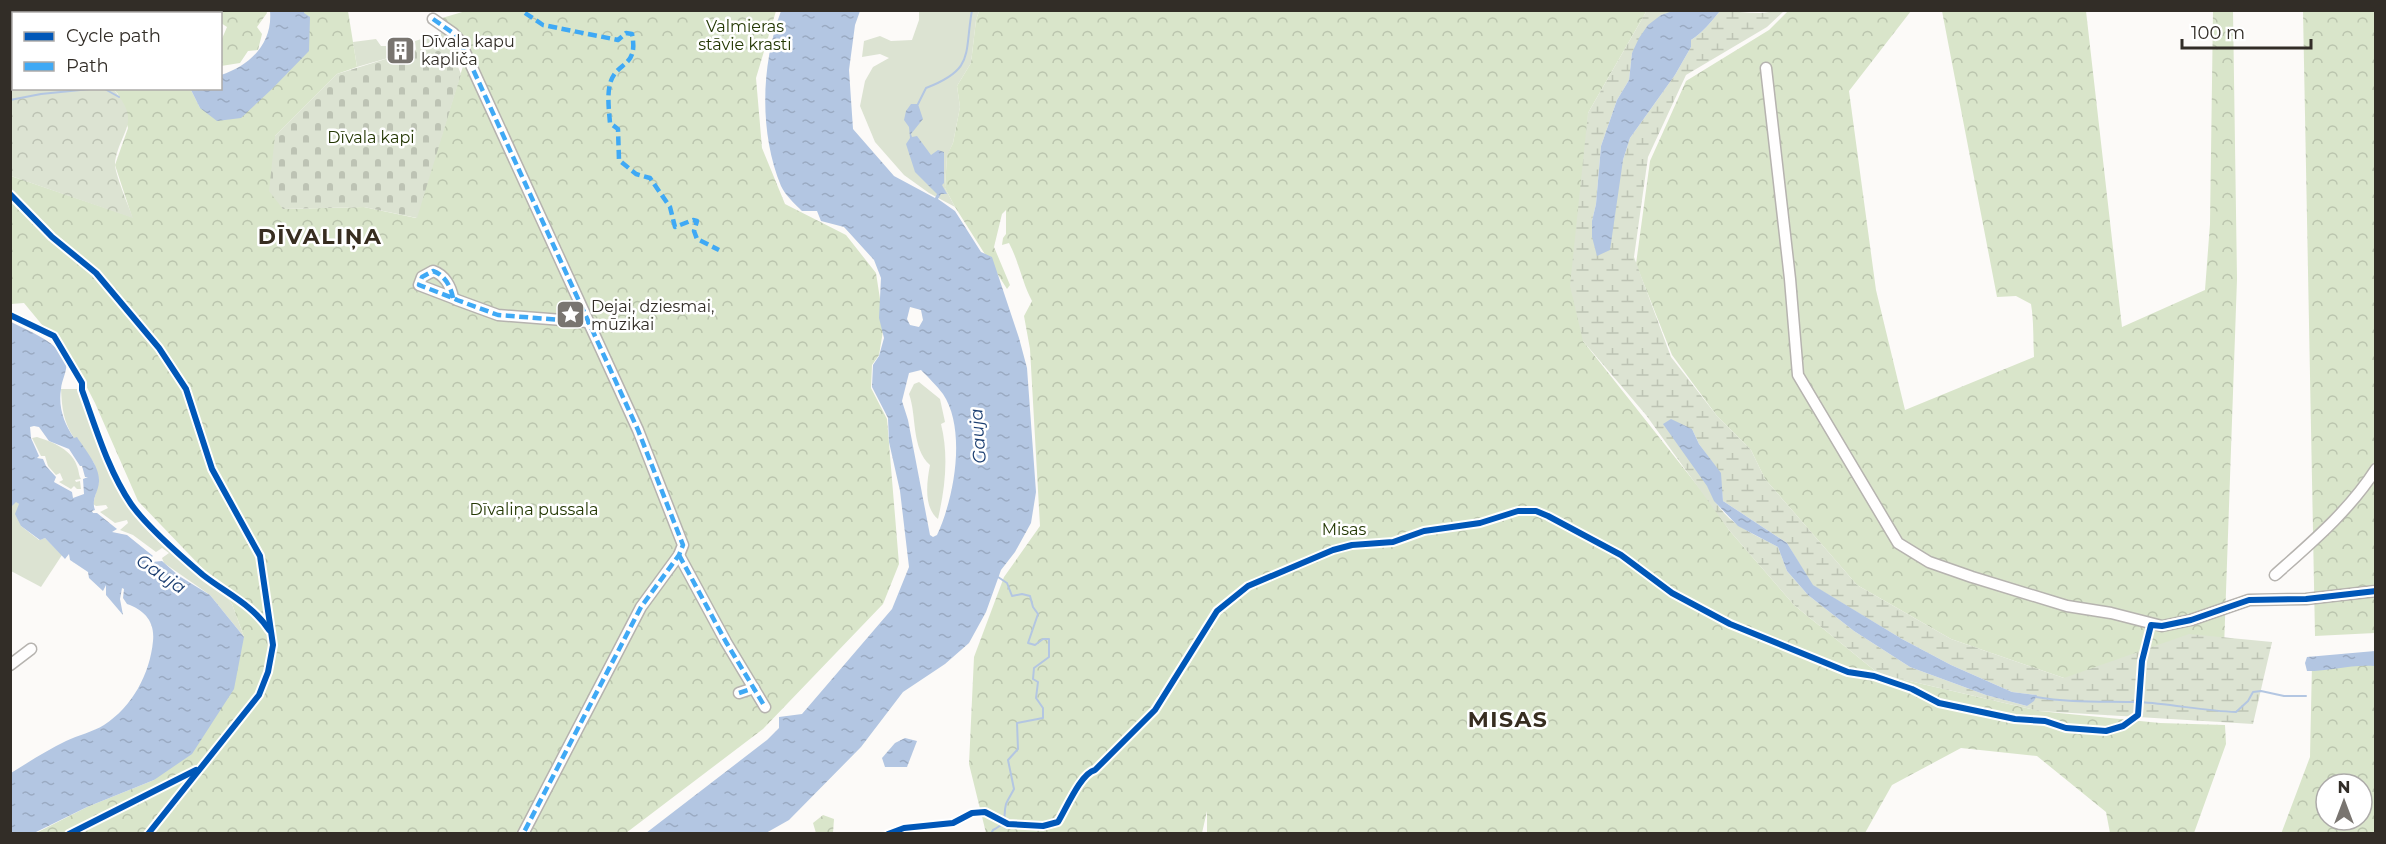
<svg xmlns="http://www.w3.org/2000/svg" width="2386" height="844" viewBox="0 0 2386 844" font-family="Montserrat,sans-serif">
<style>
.grass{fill:#dce3d2}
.forest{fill:url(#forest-crowns);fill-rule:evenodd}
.wetland{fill:url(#wetland-marsh);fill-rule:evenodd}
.cemetery{fill:url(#cemetery-stones)}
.park{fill:url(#park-crowns)}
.water{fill:url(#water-ripples);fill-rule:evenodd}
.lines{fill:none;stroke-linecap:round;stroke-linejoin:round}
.stream{stroke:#b3c6e2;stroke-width:2}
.minor-casing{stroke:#b6b3af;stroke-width:13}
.minor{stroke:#fffefe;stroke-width:10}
.quiet{stroke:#3fa9f5;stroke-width:4.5;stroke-dasharray:9 4.5;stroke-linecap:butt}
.cycleway-casing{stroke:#fff;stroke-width:10}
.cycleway{stroke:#0057b8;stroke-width:6}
.labels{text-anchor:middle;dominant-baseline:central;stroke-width:5;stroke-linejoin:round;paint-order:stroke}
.park-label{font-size:16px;fill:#243804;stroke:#fff}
.poi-label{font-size:16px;fill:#322d27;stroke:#fff;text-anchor:start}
.water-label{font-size:18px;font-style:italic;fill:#1b3e71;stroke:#fff}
.district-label{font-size:22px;font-weight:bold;letter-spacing:1.5px;fill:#372d20;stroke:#fff}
</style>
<defs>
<pattern id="forest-crowns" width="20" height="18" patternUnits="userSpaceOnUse" patternTransform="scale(1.5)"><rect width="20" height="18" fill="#d9e5ca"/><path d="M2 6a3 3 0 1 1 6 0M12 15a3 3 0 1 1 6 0" fill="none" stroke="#bbc5ae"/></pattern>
<pattern id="wetland-marsh" width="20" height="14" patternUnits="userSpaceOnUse" patternTransform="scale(1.5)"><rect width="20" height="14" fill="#dce3d2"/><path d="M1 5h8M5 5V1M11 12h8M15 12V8" fill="none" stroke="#bdc3b4"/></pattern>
<pattern id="cemetery-stones" width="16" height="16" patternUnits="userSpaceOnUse" patternTransform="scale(1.5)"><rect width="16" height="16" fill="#dce3d2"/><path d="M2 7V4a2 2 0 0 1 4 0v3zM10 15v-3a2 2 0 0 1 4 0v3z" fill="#bdc3b4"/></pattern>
<pattern id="park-crowns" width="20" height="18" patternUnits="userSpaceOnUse" patternTransform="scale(1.5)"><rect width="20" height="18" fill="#dce3d2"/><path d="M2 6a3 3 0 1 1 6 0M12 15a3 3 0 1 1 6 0" fill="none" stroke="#bdc3b4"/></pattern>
<pattern id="water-ripples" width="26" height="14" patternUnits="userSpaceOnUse" patternTransform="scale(1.5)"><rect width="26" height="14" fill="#b3c6e2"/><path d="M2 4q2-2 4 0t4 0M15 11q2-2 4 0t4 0" fill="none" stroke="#9aaac2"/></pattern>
</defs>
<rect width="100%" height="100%" fill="#fcfaf8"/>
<g class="grass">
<polygon points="919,11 979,11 976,20 971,63 957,86 960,107 953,143 947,156 945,188 955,207 929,193 904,175 875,142 860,106 865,81 873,67 889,58 880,54 862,57 864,41 880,36 891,41 912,40 919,20"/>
<path d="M444,32C459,38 459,53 458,67L447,40L416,50L415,41Z"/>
<polygon points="376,39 381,46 386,46 388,58 357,67 353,42"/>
<path d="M919,382L940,399L945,422L941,424C949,456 945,488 938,519C923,507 927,481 930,465C911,448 917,416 909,394L914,384Z"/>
<path d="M61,389H80L92,424L119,485L128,502L163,540L220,589L232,604L244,637L210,595L164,563L162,558L169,553L162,548L156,552L133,535L120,530L128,523L127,520L115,523L100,512L108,508L106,505L96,506L93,504L99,481L94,463L77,438H74C63,421 62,408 61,389Z"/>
<path d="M37,437C52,442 73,449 78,469C79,473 79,476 81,479L75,480L76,482L80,481L81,489H77L74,486L71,489L59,482L63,480L60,473L56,475L48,466L45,456H41L32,438Z"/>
<polygon points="16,501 19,504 21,526 39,540 45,538 62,555 41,587 11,571 11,507"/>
</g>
<g class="forest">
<polygon points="469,10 776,11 756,78 762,148 785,204 846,235 876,273 884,325 879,355 872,365 871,388 887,419 899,564 883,604 763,729 626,833 36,833 87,807 154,780 244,637 232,604 208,574 138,501 95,403 76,366 24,303 11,304 11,176 132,217 115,165 128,128 118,94 113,89 192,89 191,90 200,108 303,13 304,11 348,11 357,67 337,74 275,136 283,209 364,207 416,218 464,63 446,31 442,18"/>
<polygon points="100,11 236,10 237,12 239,11 266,10 267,13 257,27 262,34 258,50 248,51 240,63 221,66 221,41 227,27 221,23 220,14 100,13"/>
<path d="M979,11H1649L1646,12L1588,113L1583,341L1712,504L1729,530L1794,605L1879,674L2039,711L2160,723L2225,725L2226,744L2194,833H2110L2106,812L2037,756L1961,748L1892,785L1865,833L1207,834V811L1202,833H986L969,764L974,657L1004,577L1040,526L1030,349L1024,316L1032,301C1022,282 1019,262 1009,243L1002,245L1003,238L1006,234V210L1002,214L994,247L1010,285L1007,289L955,207L945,188L947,155L953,143L960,107L957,86L971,63L976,20Z"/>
<path d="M1788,11H1911L1849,91L1876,290L1905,410L2034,357C2033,339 2034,322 2031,304L2016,296L1997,297L1942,11H2086L2122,327L2205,290L2210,224L2213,11H2233L2237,279L2223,677L2064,678L1951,639L1857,585L1765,479L1751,450L1717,416L1672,355L1636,264L1650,161L1686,81L1769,30Z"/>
<polygon points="2303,11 2375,11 2375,633 2315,636"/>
<path d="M2375,653V833L2281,834L2310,757L2312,663ZM2326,784H2362V820H2326Z"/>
<polygon points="823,815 834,819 833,833 816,833 813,823"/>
</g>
<path class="wetland" d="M1650,11H1676L1661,15L1632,53L1629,80L1617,100L1601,146L1596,204L1592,221L1623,160L1630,138L1675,75L1691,47V40C1702,33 1712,21 1720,11C1734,11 1746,13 1759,13C1767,13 1775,11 1784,11L1767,27L1686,75L1648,157L1634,257L1671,357L1717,416L1751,450L1765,479L1857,585L1951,639L2064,678L2189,634L2272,642L2253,724L2039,711L1879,674L1794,605L1729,530L1646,415L1583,341L1570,286L1588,113L1646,12ZM1692,429L1699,444L1720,473L1723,501L1787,543L1812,585L1902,639L1951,665L2012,692L2036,695L2027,706L1986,695L1910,667L1854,631L1808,595L1787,571L1778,547C1766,540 1753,535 1741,527C1706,506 1701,465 1692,429Z"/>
<polygon class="cemetery" points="447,40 461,74 417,218 364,207 283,209 269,191 275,136 337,74"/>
<path class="park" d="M11,10L100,11V14H14V88L113,89C143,123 120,130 115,163C114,172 129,207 133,218L11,176Z"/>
<g class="water">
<path d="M1676,10L1720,11C1712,21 1702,33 1691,40V47L1675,75L1630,138L1623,160L1610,250L1597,256L1592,237V221L1596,204L1601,146L1617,100L1629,80L1632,53L1639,38L1648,25L1661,15Z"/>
<path d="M270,11H304V13L310,17L309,51L272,89L241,118L217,121L200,108L191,90L220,88L221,75C250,66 273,43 270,11Z"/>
<path d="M781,11H860L855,25L849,70L853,129L894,176L935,198L937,194L915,172L906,144L910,138L909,127L904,120L906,111L911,104H918L923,119L911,134L912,137L917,136L931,155L938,150L944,152V183L942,185L947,194H941L938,199L955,211L981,252L992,257L1019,338L1027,368L1036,492L1031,523L1015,552L1001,570L986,612L969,643L945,664L903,692L861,747L789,820L766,833H646L767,740L779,728V717L802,714L892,609L909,567L900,491L889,442L888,418L872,387L873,365L879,356L884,338L879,318L881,278L874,260L844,227L821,221L817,211H802C795,204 785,195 781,186C759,132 761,65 781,11ZM910,307L921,310L923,320L919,327L910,325L907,319ZM921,370C928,377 937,386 943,394C967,430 954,499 937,535L933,537L930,535L908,420L902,401L909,373Z"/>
<path d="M11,322C28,331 49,338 62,354C72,365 62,377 61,389C58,407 64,424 74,438L77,437C85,450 100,466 99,482C98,493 91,499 95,510L92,511L93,513H97L117,529L112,532L127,535L153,556L137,569L152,562L162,561L179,576L210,595L244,637L234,689L192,754L154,780L87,807L34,833H11V773C29,762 47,750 66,741C78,735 93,732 104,725C132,707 150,674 153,641C155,621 144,610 127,604L123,598L124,589L122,588L120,599L123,615L106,595V585L103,591L89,578L88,572L70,560L69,554L65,559L45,538L40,540L21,526L15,514L19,504L16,502L11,507ZM34,426L39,427L49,441L69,449L80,466H82L85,477H88L83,479L84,494L73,498L72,492L54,482L56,477L46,466L43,459L37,458L39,456L31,438L30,427Z"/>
<polygon points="1671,419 1692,429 1699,444 1721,473 1723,501 1787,543 1813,585 1902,639 1951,665 2012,692 2037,695 2034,701 2027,706 1986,695 1910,667 1854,631 1808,595 1787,571 1778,547 1738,526 1714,501 1707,486 1663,424"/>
<path d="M2375,651V666C2352,664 2330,671 2307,671L2305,663L2307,657Z"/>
<polygon points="905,738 917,741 907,767 885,767 882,758 895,743"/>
</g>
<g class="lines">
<g class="stream">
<polyline points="101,10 103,14"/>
<polyline points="103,88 119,97"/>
<polyline points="10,100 41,94 100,88"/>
<path d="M918,104L926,88C975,69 964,55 972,10"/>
<path d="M2036,697C2070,703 2104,701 2139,702C2172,704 2204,711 2236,712L2248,701L2253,692L2261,691L2284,696H2306"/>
<path d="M991,834L993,830C1010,821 1002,819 1006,804C1008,799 1012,793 1014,789L1008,760L1018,749L1017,723L1043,718V708L1036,698L1038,682L1033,679L1034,668L1049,657V639H1043L1035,645L1028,643L1038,614L1033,607L1030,596L1022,594L1012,596L1007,583L998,577"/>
</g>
<defs>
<g id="minor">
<polyline points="433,19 453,33 460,41 638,430 683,545 679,555 641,607 523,834"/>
<polyline points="1766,68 1790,279 1798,375 1898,543 1929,562 1972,577 2067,606 2111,613 2162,626 2191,620 2249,600 2306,599 2376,591"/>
<path d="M453,298C451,287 445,275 433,271L422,277L419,285L453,298L457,300L498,315L588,322"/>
<polyline points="679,555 726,642 765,707"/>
<path d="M2275,575C2312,542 2349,511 2376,469"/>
<polyline points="10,665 31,649"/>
<polyline points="739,693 754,688"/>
</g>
</defs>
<use href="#minor" class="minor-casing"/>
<use href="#minor" class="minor"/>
<g class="quiet">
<path d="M525,13L543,25L618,40L626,33L632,34C639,69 616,60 610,84C607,95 609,111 610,123L618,129L619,160L636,174L650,178L670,207L675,227L693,220L697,221L694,231L697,239L719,250"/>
<polyline points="433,19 453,33 460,41 638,430 683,545 679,555 641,607 523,834"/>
<path d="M453,298C451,287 445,275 433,271L422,277L419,285L453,298L457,300L498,315L588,322"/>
<polyline points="679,555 726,642 765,707"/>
<polyline points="739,693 754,688"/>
</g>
<defs>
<g id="cycleway">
<polyline points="10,194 52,237 96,273 159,348 186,389 212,469 260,556 273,645 268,672 259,695 148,834"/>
<path d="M10,315L54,336L82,383V390C96,428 108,470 131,504C145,524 183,558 203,575C226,593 253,605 269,630"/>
<polyline points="69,834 196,770"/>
<path d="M888,834L904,828L953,823L972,813L985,812L1008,824L1043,826L1058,822C1066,809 1081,773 1095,770L1155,710L1217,611L1248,586L1333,550L1352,545L1393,542L1424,531L1480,523L1518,511H1536L1548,516L1621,555L1672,593L1730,624L1848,672L1874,676L1912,689L1939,703L2015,719L2045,721L2066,728L2106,731L2123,726L2138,715L2142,661L2151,625L2162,626L2191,620L2249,600L2306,599L2376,591"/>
</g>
</defs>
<use href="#cycleway" class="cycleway-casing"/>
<use href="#cycleway" class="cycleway"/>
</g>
<defs>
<symbol id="building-square" viewBox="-11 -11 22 22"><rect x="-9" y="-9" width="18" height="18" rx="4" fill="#797570" stroke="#fff"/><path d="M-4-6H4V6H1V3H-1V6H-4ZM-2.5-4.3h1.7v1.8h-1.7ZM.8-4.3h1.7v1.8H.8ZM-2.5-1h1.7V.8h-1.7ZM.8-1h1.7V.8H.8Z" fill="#fff"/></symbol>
<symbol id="sight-square" viewBox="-11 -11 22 22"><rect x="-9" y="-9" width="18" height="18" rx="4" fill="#797570" stroke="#fff"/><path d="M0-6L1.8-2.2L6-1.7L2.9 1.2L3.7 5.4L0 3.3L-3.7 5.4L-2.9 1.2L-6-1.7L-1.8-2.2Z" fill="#fff"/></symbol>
</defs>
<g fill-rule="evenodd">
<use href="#building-square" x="384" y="34" width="33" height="33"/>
<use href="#sight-square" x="554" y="298" width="33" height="33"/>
</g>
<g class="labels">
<g class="park-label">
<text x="745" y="26">Valmieras<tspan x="745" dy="18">stāvie krasti</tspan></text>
<text x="371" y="137">Dīvala kapi</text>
<text x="534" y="509">Dīvaliņa pussala</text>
<text x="1344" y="529">Misas</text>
</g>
<g class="poi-label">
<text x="421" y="41">Dīvala kapu<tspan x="421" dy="18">kapliča</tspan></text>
<text x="591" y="306">Dejai, dziesmai,<tspan x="591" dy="18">mūzikai</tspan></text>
</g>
<g class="water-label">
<text transform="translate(978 436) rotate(-94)">Gauja</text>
<text transform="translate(161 574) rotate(34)">Gauja</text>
</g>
<g class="district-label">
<text x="320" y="236">DĪVALIŅA</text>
<text x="1508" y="719">MISAS</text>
</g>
</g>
<rect width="2386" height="844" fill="none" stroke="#322d27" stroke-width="24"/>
<rect x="12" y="12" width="210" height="78" fill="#ffffff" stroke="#adaba9" stroke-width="1.5"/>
<rect x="24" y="32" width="30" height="9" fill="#0057b8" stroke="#adaba9" stroke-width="1.5"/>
<text x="66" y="42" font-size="18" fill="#322d27">Cycle path</text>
<rect x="24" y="62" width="30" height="9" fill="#3fa9f5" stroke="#adaba9" stroke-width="1.5"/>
<text x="66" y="72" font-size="18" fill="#322d27">Path</text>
<g transform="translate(2344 802)"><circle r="28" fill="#ffffff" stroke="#adaba9" stroke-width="1.5"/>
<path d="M0-4.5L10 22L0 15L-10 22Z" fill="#797570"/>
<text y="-9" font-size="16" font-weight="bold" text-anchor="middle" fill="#322d27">N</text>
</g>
<path d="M2182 39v9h129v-9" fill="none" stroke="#322d27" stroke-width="3"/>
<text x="2191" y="39" font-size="18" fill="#322d27" stroke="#ffffff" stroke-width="4.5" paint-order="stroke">100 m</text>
</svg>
